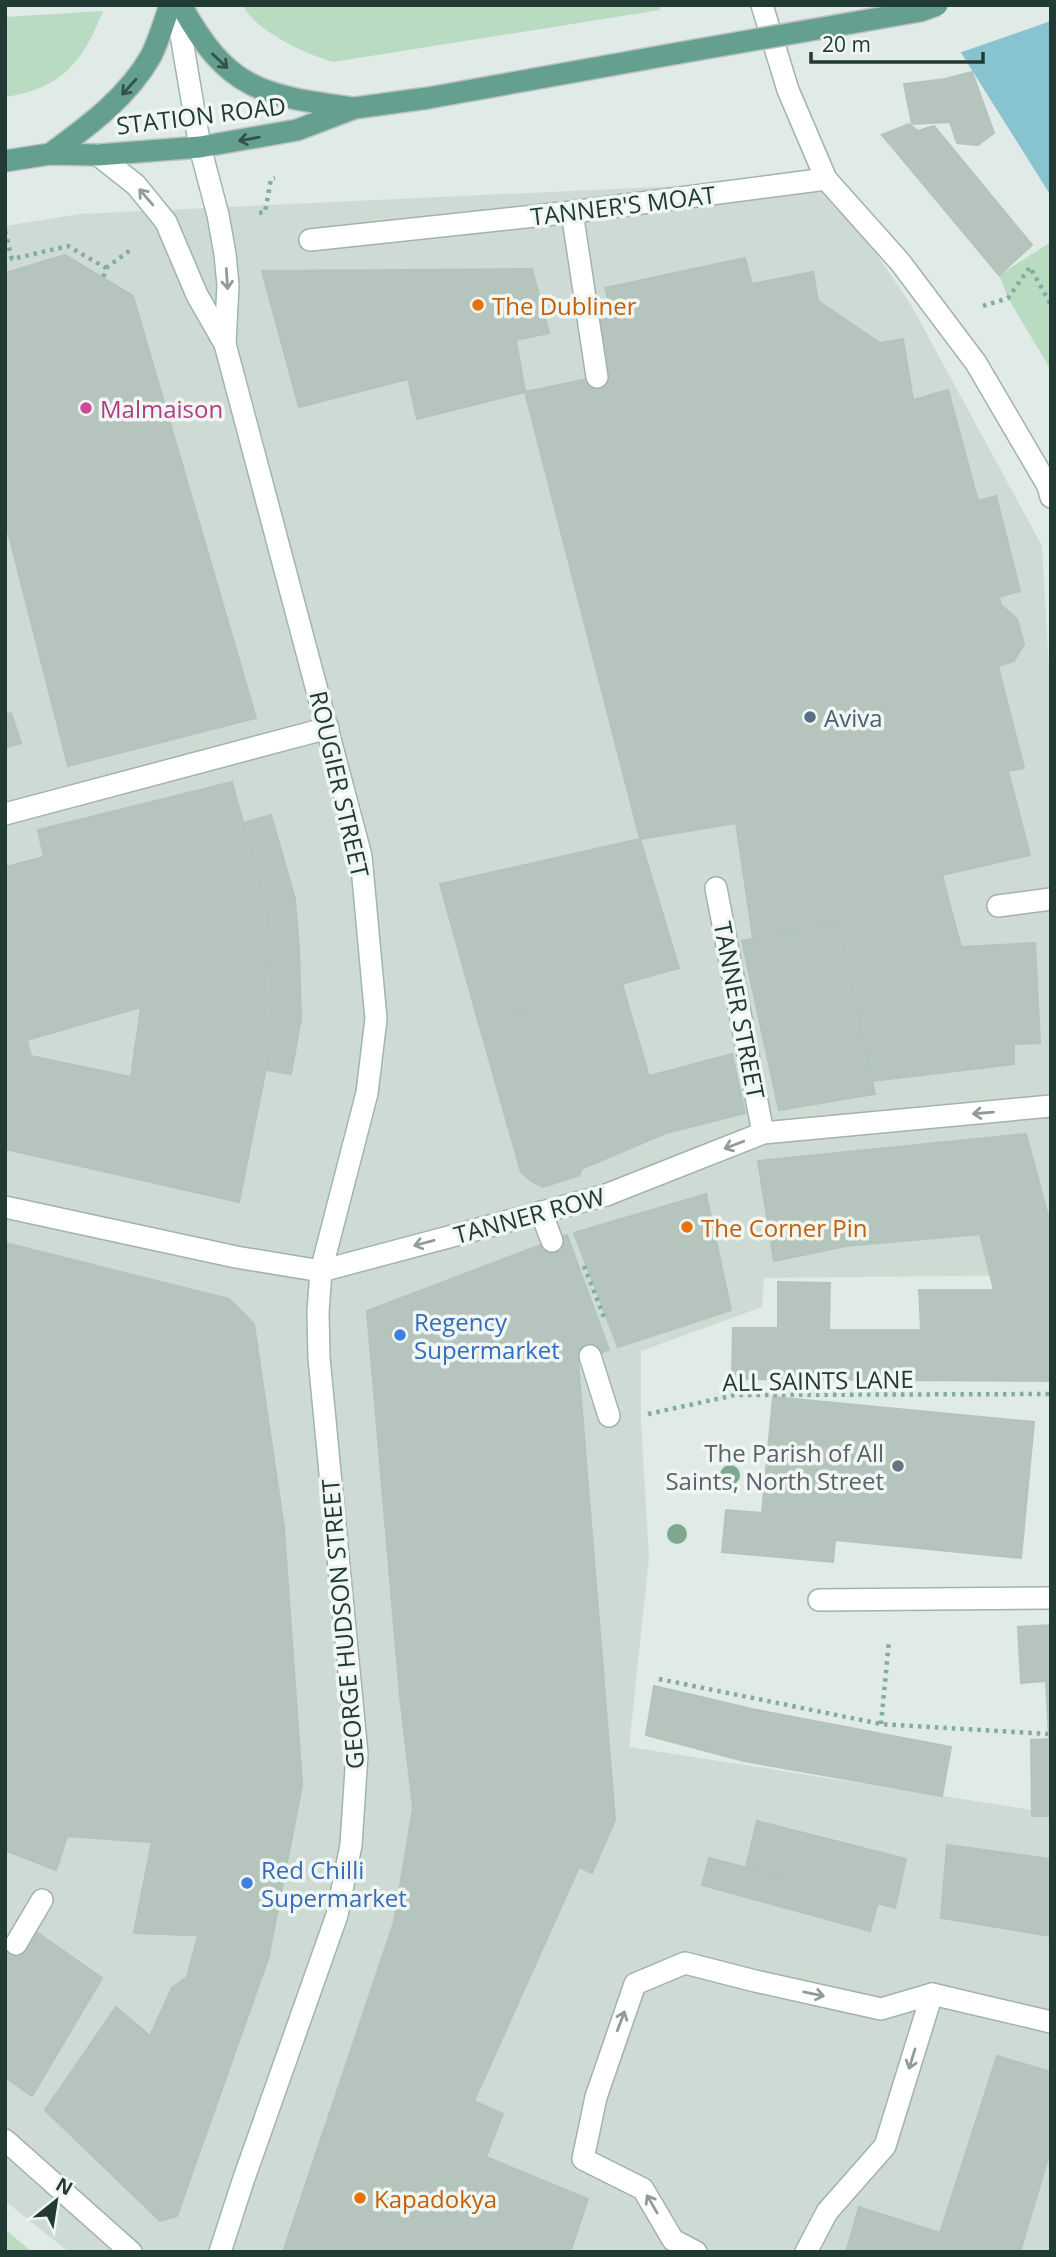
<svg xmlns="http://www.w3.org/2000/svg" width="1056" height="2257" viewBox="0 0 1056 2257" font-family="'Open Sans',sans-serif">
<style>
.built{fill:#cedad4}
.green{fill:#b9dbc2}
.water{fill:#88c4cf}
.pier{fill:#e0eae6}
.building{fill:#b5c5be;stroke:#b2c4bc;stroke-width:2;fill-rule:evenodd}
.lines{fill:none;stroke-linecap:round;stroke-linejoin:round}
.service-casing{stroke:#a3b2ad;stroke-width:24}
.minor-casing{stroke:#a3b2ad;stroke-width:24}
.tertiary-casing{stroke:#a3b2ad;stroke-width:24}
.secondary-casing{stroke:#9fb6ad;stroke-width:24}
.primary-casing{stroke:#bcc4c2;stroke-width:24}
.path{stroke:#80ad9f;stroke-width:4.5;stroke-dasharray:3.5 5;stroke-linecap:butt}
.service{stroke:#fff;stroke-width:21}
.minor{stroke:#fff;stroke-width:21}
.tertiary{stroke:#fff;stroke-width:21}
.secondary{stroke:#fff;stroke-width:21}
.primary{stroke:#659f90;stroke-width:21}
.primary-bridge-casing{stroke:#bcc4c2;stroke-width:24;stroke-linecap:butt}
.primary-bridge{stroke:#659f90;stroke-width:21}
.tree{fill:#7da78e}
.oneway{stroke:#32534a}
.oneway2{stroke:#909c99}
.food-dot{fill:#e8710a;stroke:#f0f7f3;stroke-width:2.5}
.hotel-dot{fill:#d1479c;stroke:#f0f7f3;stroke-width:2.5}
.service-dot{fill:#5c6f8a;stroke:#f0f7f3;stroke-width:2.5}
.shop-dot{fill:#3f7fe0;stroke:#f0f7f3;stroke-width:2.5}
.worship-dot{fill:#6b7280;stroke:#f0f7f3;stroke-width:2.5}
.labels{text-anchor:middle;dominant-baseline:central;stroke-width:7;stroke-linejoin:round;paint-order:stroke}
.street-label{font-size:24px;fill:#213a33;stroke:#f0f7f3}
.food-label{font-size:24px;fill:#c56008;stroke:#f0f7f3;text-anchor:start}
.hotel-label{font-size:24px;fill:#b23c85;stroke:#f0f7f3;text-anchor:start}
.service-label{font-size:24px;fill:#4e5e75;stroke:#f0f7f3;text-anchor:start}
.shop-label{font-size:24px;fill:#366cbe;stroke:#f0f7f3;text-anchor:start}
.worship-label{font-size:24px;fill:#5b616d;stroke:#f0f7f3;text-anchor:end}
</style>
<rect width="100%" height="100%" fill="#e0eae6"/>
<polygon class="built" points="826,179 911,305 1042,546 1051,704 1051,1275 764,1278 762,1307 641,1351 641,1423 649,1557 629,1747 1051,1813 1051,2252 69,2252 5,2201 5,226 80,214"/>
<g class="green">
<path d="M243,5H659L660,10L333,62C308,55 254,31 243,5Z"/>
<path d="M103,11C83,62 61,89 5,97V17Z"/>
<polygon points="1051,242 1051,370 1008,298 999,275"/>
<polygon points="5,2230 7,2231 32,2252 5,2252"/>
</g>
<polygon class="water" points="931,5 1051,5 1051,196"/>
<polygon class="pier" points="927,5 1051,5 1051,21 956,54"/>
<g class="building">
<polygon points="972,72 994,133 978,145 957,143 950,122 912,124 904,84 945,79"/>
<polygon points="909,124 918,131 934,126 1032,245 999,275 882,135"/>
<polygon points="65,255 133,296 256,718 68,766 5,520 5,273"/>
<polygon points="745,258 752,284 813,272 818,301 880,343 903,339 913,400 948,390 978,501 996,496 1020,591 999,597 1001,605 1017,619 1024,644 1014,661 998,666 1024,768 1008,771 1030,855 942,875 961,947 1035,943 1040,1043 1014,1044 1014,1064 873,1081 838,923 753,938 736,823 640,839 525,392 597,377 596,320 613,318 605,288"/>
<polygon points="532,269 549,333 516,340 525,392 417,419 408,379 299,407 262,271"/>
<polygon points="11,713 21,743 5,748 5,715"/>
<path d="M232,782L269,917L273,1034L239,1202L5,1149V867L44,857L38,830ZM141,1007L131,1077L31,1056L27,1040Z"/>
<polygon points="271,815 295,899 299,949 301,1019 291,1074 266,1070 273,1034 269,917 243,823"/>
<polygon points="640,839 679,968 479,1024 440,884"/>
<polygon points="838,923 875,1094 779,1110 742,941"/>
<polygon points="622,984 649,1076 732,1054 745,1113 666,1133 581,1169 580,1175 543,1187 531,1181 521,1172 479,1024"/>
<polygon points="1026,1134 1051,1227 1051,1381 732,1379 733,1328 778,1328 778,1282 830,1283 829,1330 921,1330 919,1290 994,1290 980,1234 846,1246 774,1261 758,1161"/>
<polygon points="706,1194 731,1310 618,1347 574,1233"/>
<polygon points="567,1235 609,1350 578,1361 615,1820 592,1873 579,1867 474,2101 503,2114 486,2157 588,2199 570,2252 283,2252 394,1922 413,1808 400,1696 367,1311"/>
<polygon points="5,1243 101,1267 73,1490 127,1494 127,1538 218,1545 221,1592 287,1582 302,1785 268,1959 198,1935 134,1933 152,1842 67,1836 56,1870 5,1850"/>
<polygon points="5,1243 229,1299 254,1324 284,1528 302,1785 268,1959 177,2216 160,2221 45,2110 116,2007 150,2036 172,1988 187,1977 198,1935 134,1933 152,1842 67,1836 56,1870 5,1850"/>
<polygon points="773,1397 1034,1422 1021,1558 835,1540 833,1562 722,1552 726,1510 762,1513"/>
<polygon points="1051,1625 1051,1816 1032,1816 1031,1740 1049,1739 1046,1681 1021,1683 1018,1627"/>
<polygon points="654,1686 752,1709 951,1747 942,1796 744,1761 646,1735"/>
<polygon points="757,1821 906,1859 895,1908 746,1867"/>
<polygon points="947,1845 1051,1859 1051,1936 941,1918"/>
<polygon points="709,1858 878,1902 870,1931 702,1885"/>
<polygon points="35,1931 102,1978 32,2096 5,2077 5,1940 16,1944"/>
<polygon points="997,2056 1051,2072 1051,2148 1020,2252 846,2252 859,2207 940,2233"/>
</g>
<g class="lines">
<defs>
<g id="service">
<polyline points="572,212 597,377"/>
<polyline points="5,814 328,728"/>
<polyline points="716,888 763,1133"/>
<polyline points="998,906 1051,899"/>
<polyline points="541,1212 552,1241"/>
<polyline points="590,1356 609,1416"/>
<polyline points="819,1600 1051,1598"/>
<polyline points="16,1944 42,1900"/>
<polyline points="696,2252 673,2240 643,2189 583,2159 596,2097 635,1984 685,1963 755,1981 881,2009 932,1994 1051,2022"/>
<polyline points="806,2252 827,2212 885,2146 932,1994"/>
</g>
<g id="minor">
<polyline points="762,5 788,90 826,179 900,262 976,363 1048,486 1051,497"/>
<polyline points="310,240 572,212 826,179"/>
<polyline points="5,1207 236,1257 321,1271 606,1195 763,1133 1051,1106"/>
</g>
<polyline id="tertiary" points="5,2140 131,2252"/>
<g id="secondary">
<polyline points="176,5 200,147 218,215 225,254 228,285 225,344"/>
<polyline points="98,155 136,185 166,222 197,295 225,344 361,856 376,1019 367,1093 321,1271 318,1312 319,1358 357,1754 351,1845 337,1915 243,2181 220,2252"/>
</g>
<g id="primary">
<path d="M181,5C228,91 262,95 353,108"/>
<path d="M50,154C88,126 127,98 151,56C159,40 164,22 170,5"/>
<polyline points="5,161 50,154 98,155 200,147 297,130 355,108 428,98 679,53"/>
</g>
</defs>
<use href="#service" class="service-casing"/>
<use href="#minor" class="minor-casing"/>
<use href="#tertiary" class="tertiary-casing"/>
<use href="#secondary" class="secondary-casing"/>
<use href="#primary" class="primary-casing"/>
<g class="path">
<polyline points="259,213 265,212 271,179 275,178"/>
<polyline points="5,231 12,259 68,246 106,268 103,279"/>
<polyline points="106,268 133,248"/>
<polyline points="983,306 1008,298 1030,267 1051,305"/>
<polyline points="584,1266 604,1317"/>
<polyline points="648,1414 735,1395 1051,1394"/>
<polyline points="659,1679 881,1724 1048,1734"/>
<polyline points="881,1724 889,1641"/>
</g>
<use href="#service" class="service"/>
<use href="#minor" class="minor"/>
<use href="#tertiary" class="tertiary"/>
<use href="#secondary" class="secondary"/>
<use href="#primary" class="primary"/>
<defs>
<polyline id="primary-bridge" points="679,53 920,11 937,5"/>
</defs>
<use href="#primary-bridge" class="primary-bridge-casing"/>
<use href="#primary-bridge" class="primary-bridge"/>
</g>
<g class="tree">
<circle cx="730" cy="1475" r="10"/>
<circle cx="677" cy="1534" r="10"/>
</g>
<defs><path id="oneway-shaft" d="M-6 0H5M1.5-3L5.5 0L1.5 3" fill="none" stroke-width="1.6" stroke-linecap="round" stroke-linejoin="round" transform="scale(1.75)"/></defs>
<g class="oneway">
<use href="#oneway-shaft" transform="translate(220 61) rotate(44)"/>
<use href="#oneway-shaft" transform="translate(129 87) rotate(132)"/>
<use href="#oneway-shaft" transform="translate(249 139) rotate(170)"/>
</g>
<g class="oneway2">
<use href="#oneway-shaft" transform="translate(146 197) rotate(-131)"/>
<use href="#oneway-shaft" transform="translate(227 279) rotate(86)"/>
<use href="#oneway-shaft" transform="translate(983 1113) rotate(175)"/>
<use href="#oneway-shaft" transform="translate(734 1145) rotate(159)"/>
<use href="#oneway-shaft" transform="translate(424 1243) rotate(165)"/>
<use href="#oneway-shaft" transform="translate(814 1994) rotate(12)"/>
<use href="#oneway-shaft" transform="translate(621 2021) rotate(-69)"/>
<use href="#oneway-shaft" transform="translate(912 2059) rotate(107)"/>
<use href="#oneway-shaft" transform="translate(652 2204) rotate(-120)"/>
</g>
<g class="food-dot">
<circle cx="478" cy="305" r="7"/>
<circle cx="687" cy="1227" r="7"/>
<circle cx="360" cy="2198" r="7"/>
</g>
<circle class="hotel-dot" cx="86" cy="408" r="7"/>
<circle class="service-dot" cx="810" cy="717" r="7"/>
<g class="shop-dot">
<circle cx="400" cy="1335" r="7"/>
<circle cx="247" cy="1883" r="7"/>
</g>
<circle class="worship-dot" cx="898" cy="1466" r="7"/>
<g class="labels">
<g class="street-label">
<text transform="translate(201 115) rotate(-7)">STATION ROAD</text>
<text transform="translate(623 205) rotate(-7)">TANNER'S MOAT</text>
<text transform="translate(340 784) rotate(77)">ROUGIER STREET</text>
<text transform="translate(740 1010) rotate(79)">TANNER STREET</text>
<text transform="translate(529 1215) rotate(-15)">TANNER ROW</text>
<text transform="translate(818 1380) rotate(-1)">ALL SAINTS LANE</text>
<text transform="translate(342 1624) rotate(-95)">GEORGE HUDSON STREET</text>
</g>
<g class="food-label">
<text x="492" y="305">The Dubliner</text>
<text x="701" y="1227">The Corner Pin</text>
<text x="374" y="2198">Kapadokya</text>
</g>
<g class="hotel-label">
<text x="100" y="408">Malmaison</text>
</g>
<g class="service-label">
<text x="824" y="717">Aviva</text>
</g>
<g class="shop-label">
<text x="414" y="1321">Regency<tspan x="414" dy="28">Supermarket</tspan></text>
<text x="261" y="1869">Red Chilli<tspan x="261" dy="28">Supermarket</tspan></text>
</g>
<g class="worship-label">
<text x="884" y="1452">The Parish of All<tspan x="884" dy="28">Saints, North Street</tspan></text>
</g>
</g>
<rect width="1056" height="2257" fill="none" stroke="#213a33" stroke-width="14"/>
<g transform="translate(56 2201) rotate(30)" stroke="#f0f7f3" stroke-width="5" paint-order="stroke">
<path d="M0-5L12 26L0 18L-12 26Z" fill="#213a33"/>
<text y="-10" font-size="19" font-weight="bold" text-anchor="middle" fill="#213a33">N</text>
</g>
<path d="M811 52v10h172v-10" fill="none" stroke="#213a33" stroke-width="3.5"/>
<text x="822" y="52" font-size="21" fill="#213a33" stroke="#f0f7f3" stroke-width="5" paint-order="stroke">20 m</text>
</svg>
